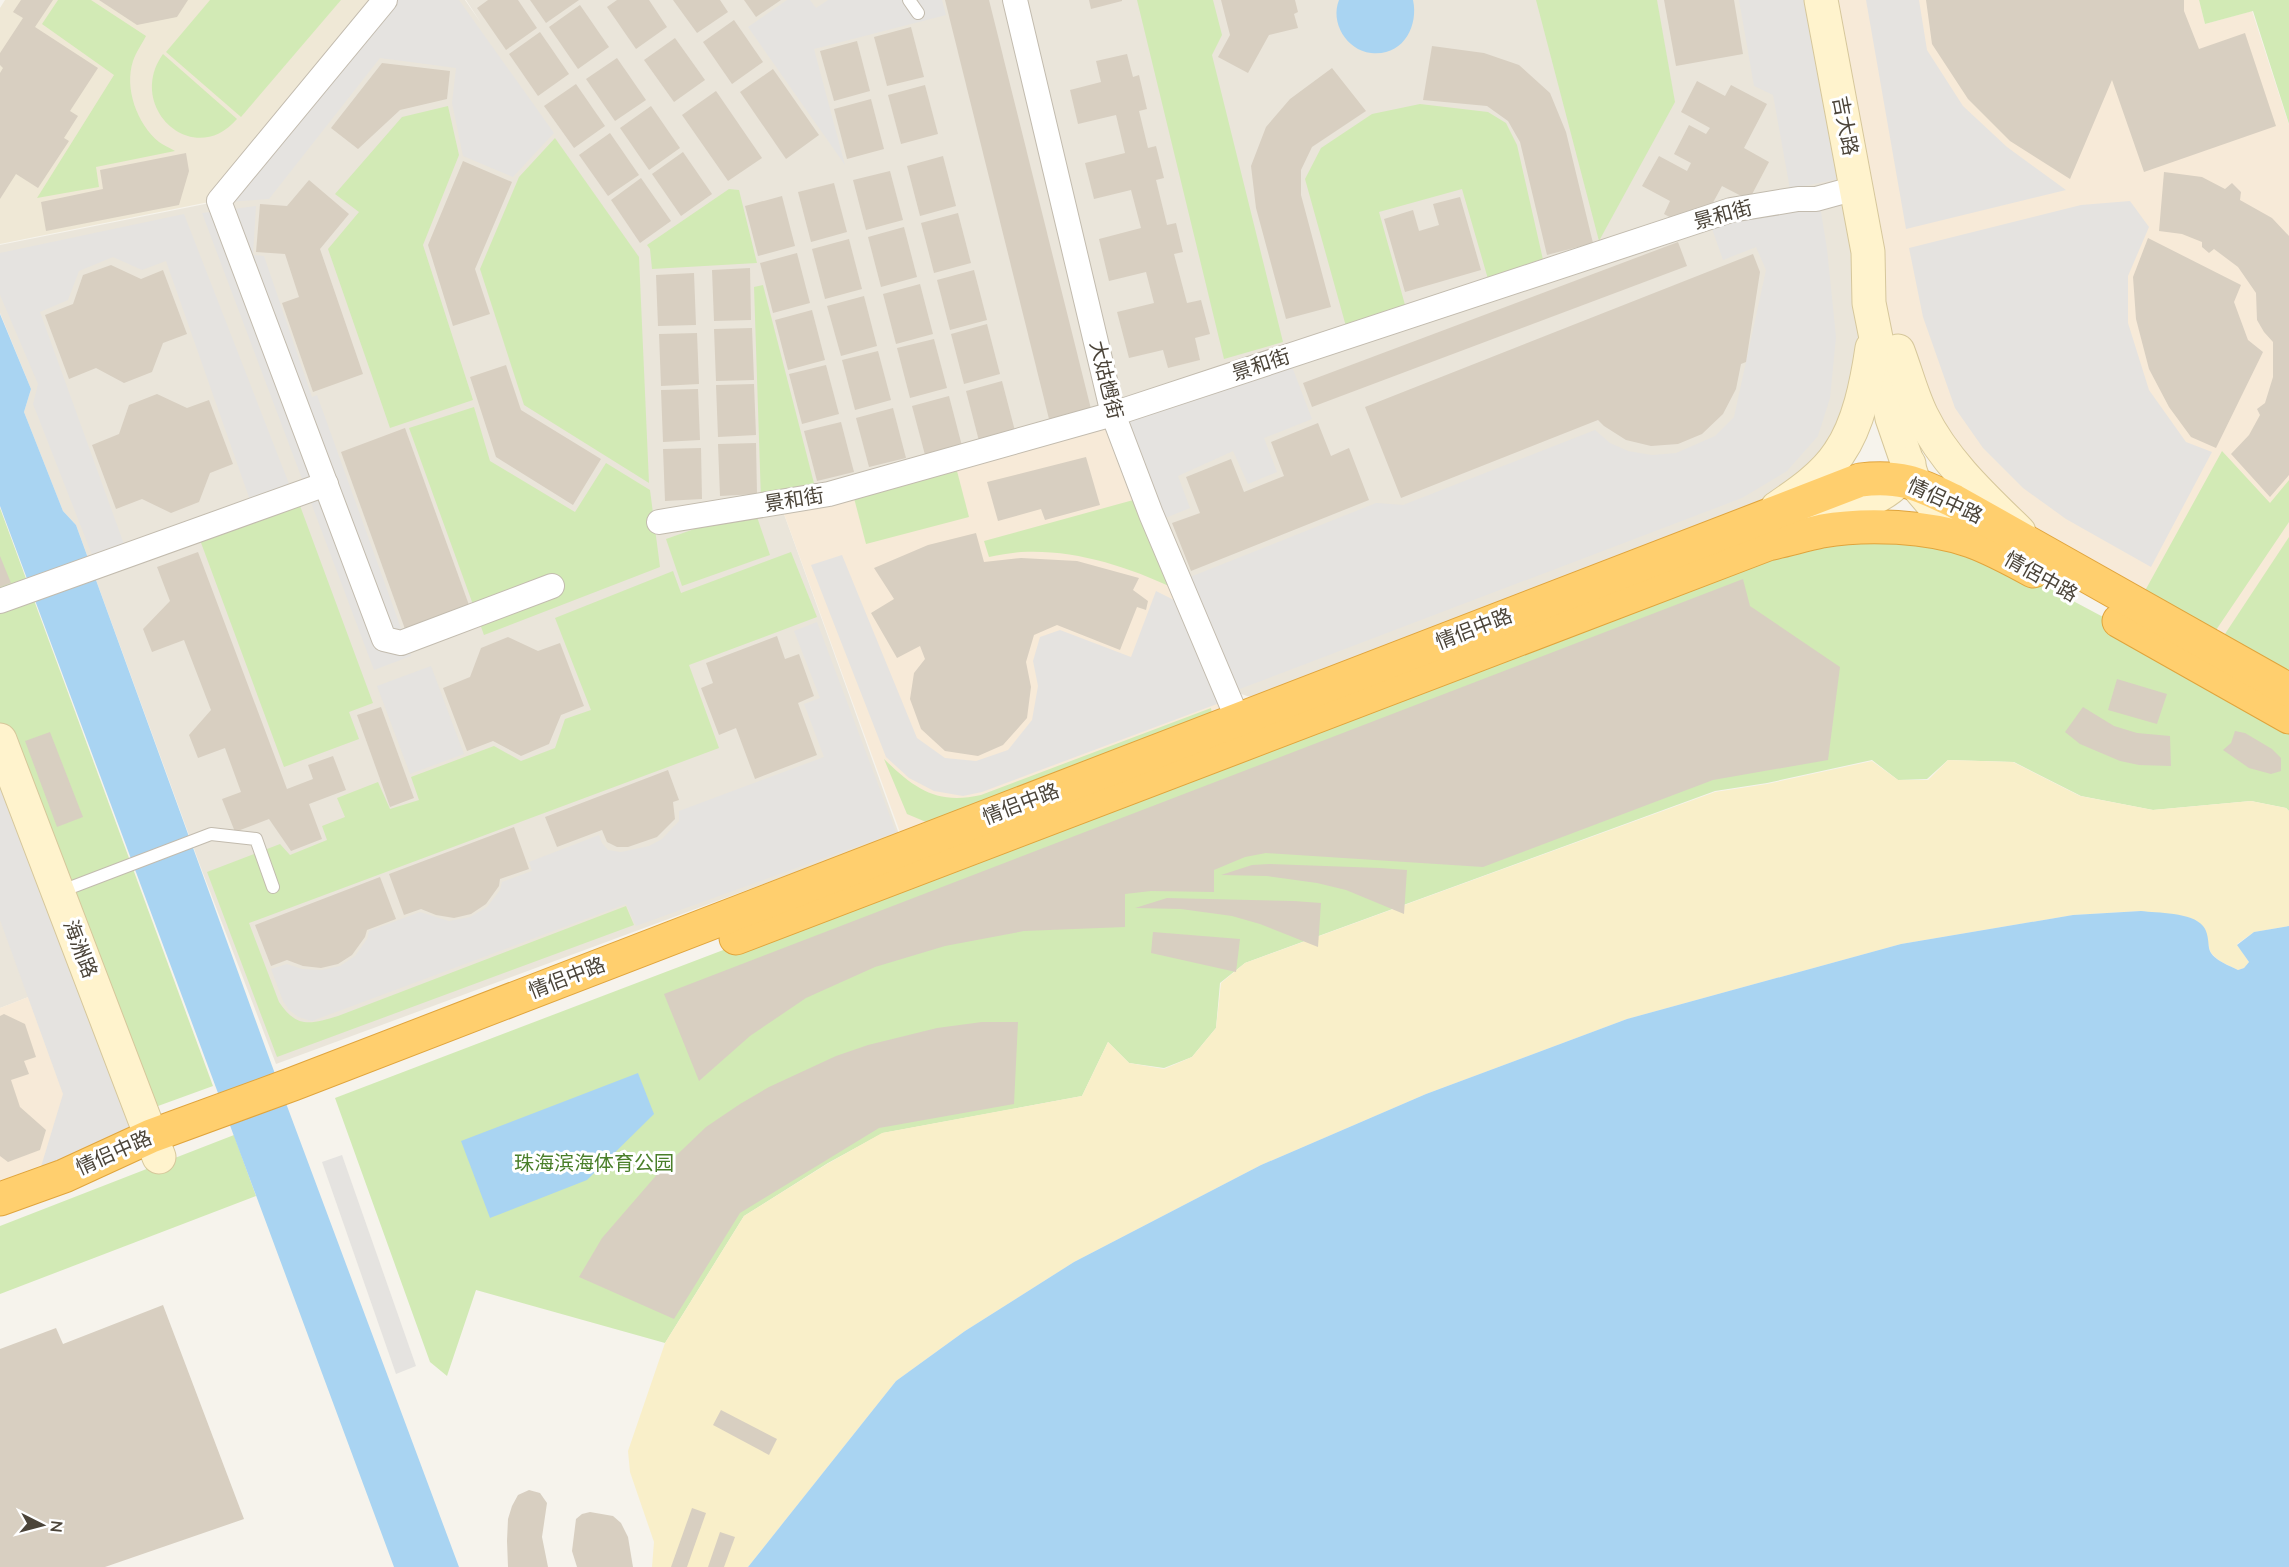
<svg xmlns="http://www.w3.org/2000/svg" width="2289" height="1567" viewBox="0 0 2289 1567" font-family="'Nunito Sans','Noto Sans SC',sans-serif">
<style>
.residential{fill:#eae5da}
.commercial{fill:#f7ead8}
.education{fill:#efe8d6}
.green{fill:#d2eab5}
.sand{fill:#f9efc9}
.parking{fill:#e5e3e0}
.water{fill:#a9d4f2}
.building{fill:#d8cfc1}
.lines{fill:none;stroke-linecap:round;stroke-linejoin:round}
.lane-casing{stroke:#c2bbae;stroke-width:14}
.street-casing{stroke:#c2bbae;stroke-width:26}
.secondary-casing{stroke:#d6c79b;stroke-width:35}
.highway-casing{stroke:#e0a43c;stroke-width:35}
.lane{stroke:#fff;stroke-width:12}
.street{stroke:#fff;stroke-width:24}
.secondary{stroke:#fff3cd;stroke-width:33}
.highway{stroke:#ffcf6e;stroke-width:33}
.labels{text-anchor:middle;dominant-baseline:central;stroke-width:6;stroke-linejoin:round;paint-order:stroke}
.street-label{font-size:20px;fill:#4b4439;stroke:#fff}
.park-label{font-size:20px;fill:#4a7f2a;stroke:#fff}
</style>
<rect width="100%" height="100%" fill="#f6f3ec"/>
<g class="residential">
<polygon points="385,0 465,0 481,23 466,0 1821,0 1868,252 1858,381 1821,463 1744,513 1257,699 1228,690 780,503 899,834 276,1064 201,868 76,525 63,511 24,412 31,389 0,313 0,245 220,201"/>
<polygon points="0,844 54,987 0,1008"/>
</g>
<g class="commercial">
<polygon points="1821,0 2199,0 2205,24 2252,11 2289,125 2289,689 2038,549 1974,488 1898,351 1868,252"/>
<polygon points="1112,414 1229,708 901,835 780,503"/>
<polygon points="54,987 95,1105 67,1155 0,1181 0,1008"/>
</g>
<polygon class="education" points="5,0 384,0 219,200 0,244 0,8"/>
<g class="green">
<path d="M58,0H91L146,36C142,44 136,52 133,61C124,88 137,124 159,142C163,145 170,148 175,151L96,167L99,187L37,198L114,75L42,24Z"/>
<polygon points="210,0 341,0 241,117 166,52"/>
<polygon points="1137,0 1213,0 1222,35 1212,55 1283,342 1224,359"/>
<polygon points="1536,0 1657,0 1675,102 1599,241"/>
<polygon points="2199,0 2289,0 2289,124 2253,11 2205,24"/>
<path d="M163,54L237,119C193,170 125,107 163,54Z"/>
<polygon points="1420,104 1488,112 1506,123 1517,145 1544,264 1488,279 1462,189 1379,212 1407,312 1347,330 1305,179 1321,148 1372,114"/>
<polygon points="448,106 459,155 423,245 473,400 390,428 328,249 359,212 335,194 402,117"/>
<polygon points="555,138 639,257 649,483 524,405 480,269 519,177"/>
<polygon points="729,189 739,190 757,263 652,269 650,249 647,245"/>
<polygon points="763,285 816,491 761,500 754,287"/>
<polygon points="474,407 490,461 575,512 606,463 650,490 660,567 484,635 409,428"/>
<polygon points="2222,451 2270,503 2289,480 2289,522 2210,639 2141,598"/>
<polygon points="957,471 969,517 866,544 854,498"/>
<path d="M1137,499L1173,588C1127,566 1073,549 1021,552C1011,553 1000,555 989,557L984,541Z"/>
<polygon points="299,503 373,703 349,712 359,739 284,767 200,540"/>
<polygon points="0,508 213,1086 158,1106 64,908 0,740"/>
<polygon points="754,508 770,555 682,586 666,539"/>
<polygon points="1896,533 2018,569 2045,586 2289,716 2289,811 2286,808 2251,801 2153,810 2081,796 2014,762 1948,760 1927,779 1898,780 1872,760 1767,783 1715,791 1245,963 1220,983 1216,1028 1192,1057 1164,1068 1129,1063 1108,1042 1082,1096 883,1133 828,1163 744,1216 665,1343 476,1290 447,1376 430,1362 335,1098 1743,561"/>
<polygon points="2289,537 2289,683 2219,643"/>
<path d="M791,552L817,617L689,665L719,748L249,923L279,1002C297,1029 311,1024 338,1016L626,906L634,925L277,1057L207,872L280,844L290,855L327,840L322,826L345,817L337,798L378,782L390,809L419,800L411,777L494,746L521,761L555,748L565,719L591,710L555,618L673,571L681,593Z"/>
<path d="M1211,708L1212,714L926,822L907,814L884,759C915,789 937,805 981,795Z"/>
<polygon points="234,1135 256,1196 0,1294 0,1226"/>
</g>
<path class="sand" d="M1948,760L2013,762L2080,796L2153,810L2251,801L2286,808L2289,811V926L2254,932L2237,944L2249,962L2244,968L2238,970C2230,966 2219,962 2213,955C2205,947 2212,934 2197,921L2141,911L2073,915L1901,944L1627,1019L1426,1094L1261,1165L1074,1262L965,1331L896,1381L748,1567H652L654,1542L630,1472L628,1451L665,1343L744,1216L827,1164L882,1133L1082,1096L1108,1042L1129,1063L1164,1069L1192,1057L1216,1028L1221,983L1245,963L1715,792L1767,784L1872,761L1898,780H1928Z"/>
<g class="parking">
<polygon points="390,0 459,0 554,133 513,177 463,156 452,103 456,68 380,58 269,199 225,202"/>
<polygon points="787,0 810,0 816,8 828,0 942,0 946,15 814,49 845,165 748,27"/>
<polygon points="1739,0 1810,0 1843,178 1790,189 1773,95 1754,86"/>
<polygon points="1866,0 1919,0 1927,50 1963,106 2007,147 2066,190 1906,229"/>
<polygon points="2130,201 2149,227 2128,276 2128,323 2149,390 2186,442 2212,452 2151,567 2066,519 2023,488 1983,448 1955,408 1923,317 1909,248 2081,205"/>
<polygon points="256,206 253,255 264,256 312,397 317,395 411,656 374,670 202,213"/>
<polygon points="1816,206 1821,212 1827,249 1836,337 1830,398 1818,436 1787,471 1742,498 1237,690 1185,579 1376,503 1403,505 1595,430 1610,443 1628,451 1652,455 1676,453 1715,436 1734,417 1766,270 1756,247 1723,260 1710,223"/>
<polygon points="184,214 291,489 251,503 166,261 142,270 113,257 79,271 68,300 40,312 125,547 94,560 33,404 38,384 0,295 0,253"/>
<polygon points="1291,364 1312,419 1264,438 1277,472 1248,484 1233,451 1178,476 1190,508 1163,519 1122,418"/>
<polygon points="842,555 917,738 945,758 976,761 1008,750 1032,720 1038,686 1033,661 1040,637 1060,630 1131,657 1156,591 1182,604 1225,701 982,792 963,796 934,791 909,778 886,757 811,565"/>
<polygon points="817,622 896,832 636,926 626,904 312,1021 298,1017 289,1010 283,1001 271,969 287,964 302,969 322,970 340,966 355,956 367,939 369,931 420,912 449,921 470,917 487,907 500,890 502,882 532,871 529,862 599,835 602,843 608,850 621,852 649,846 662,839 679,821 679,811 824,757 804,704 820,698 794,631"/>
<polygon points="431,666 464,754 410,774 377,686"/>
<polygon points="0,756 144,1133 37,1180 63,1094 0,920"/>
<polygon points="342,1155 416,1366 396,1374 322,1162"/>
</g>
<g class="water">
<path d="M1339,0H1413C1419,27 1402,57 1371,53C1346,50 1330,22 1339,0Z"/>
<polygon points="0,314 31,389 24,412 63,511 76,525 271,1063 459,1567 394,1567 0,506"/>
<path d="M2141,911C2157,913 2192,912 2203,926C2208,932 2208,940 2209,948C2211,959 2228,965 2238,970L2244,968L2249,962L2237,945L2254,932L2289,926V1567H748L896,1381L965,1331L1074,1262L1261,1165L1426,1094L1627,1019L1901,944L2073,915Z"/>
<polygon points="638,1073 654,1114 587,1180 490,1218 461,1141"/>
</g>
<g class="building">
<polygon points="21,0 53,0 35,27 98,68 70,111 78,116 64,138 69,141 38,188 16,174 0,199 0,73 3,68 0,65 0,53 23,18 13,12"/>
<polygon points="99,0 188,0 177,17 137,25"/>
<polygon points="488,0 518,0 537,28 506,50 477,8"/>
<polygon points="530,0 579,0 546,23"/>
<polygon points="617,0 649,0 667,27 636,49 607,7"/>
<polygon points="673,0 720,0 728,12 697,33"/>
<polygon points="744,0 781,0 756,17"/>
<polygon points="945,0 989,0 1091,409 1049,419"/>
<polygon points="1089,0 1122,0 1122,1 1091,9"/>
<polygon points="1221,0 1295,0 1298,12 1294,14 1298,28 1269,35 1248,73 1218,57 1230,35"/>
<polygon points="1664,0 1734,0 1743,54 1676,66"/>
<polygon points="1926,0 2184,0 2184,11 2199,49 2245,33 2276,126 2144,172 2112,80 2070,179 2010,141 1968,99 1932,44"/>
<polygon points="580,5 609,47 578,69 549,27"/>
<polygon points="734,20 763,62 732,84 703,42"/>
<polygon points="911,27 924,77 887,86 874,37"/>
<polygon points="540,32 569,74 538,96 509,54"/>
<polygon points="675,38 705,80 674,102 644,60"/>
<polygon points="857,41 870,91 834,101 820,51"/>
<polygon points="1432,46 1484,53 1519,65 1550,93 1566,132 1593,243 1547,255 1520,142 1508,121 1487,106 1423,100"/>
<polygon points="1127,54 1133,77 1139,75 1147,109 1139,111 1148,148 1156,146 1164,178 1156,180 1167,225 1176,223 1183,252 1174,254 1187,303 1201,300 1210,334 1195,338 1200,360 1168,368 1163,350 1129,358 1117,312 1154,303 1146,272 1109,281 1099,239 1141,228 1131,190 1094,199 1085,163 1125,153 1116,115 1078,124 1070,90 1101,82 1096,61"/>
<polygon points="617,58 646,100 615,121 586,79"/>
<polygon points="382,63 450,71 447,99 400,110 358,149 331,128"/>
<polygon points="1332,68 1366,111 1312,147 1301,170 1301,195 1331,307 1286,319 1256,208 1251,166 1266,127 1290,99"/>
<polygon points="773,69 819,135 786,159 740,92"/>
<polygon points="1697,81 1725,96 1731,85 1767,104 1744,148 1769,162 1749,200 1722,186 1697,232 1664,214 1670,201 1642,186 1659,156 1687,171 1691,163 1674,154 1689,125 1706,134 1710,128 1681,112"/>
<polygon points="576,84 605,126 574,148 544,106"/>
<polygon points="925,85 938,134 901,144 888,95"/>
<polygon points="716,91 762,158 728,181 682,115"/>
<polygon points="871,99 884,149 847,159 834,109"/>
<polygon points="651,106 680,148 649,170 620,128"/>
<polygon points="610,133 639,175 608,196 579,155"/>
<polygon points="683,152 712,194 681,216 652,174"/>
<polygon points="186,153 189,171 179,205 46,231 41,202 103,189 100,170"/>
<polygon points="943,156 956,206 920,216 907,166"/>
<polygon points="463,161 512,182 475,269 490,314 453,326 428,245"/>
<polygon points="890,171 903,220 866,230 853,180"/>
<polygon points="2164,172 2202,177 2225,189 2232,183 2241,192 2240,200 2272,218 2289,236 2289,475 2270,497 2231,454 2249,435 2260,415 2257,409 2265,403 2273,377 2273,342 2264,332 2257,320 2256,293 2238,267 2214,249 2209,253 2202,247 2202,242 2182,234 2159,231"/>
<polygon points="641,178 671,221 640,243 611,200"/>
<polygon points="309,180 349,214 320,249 363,374 313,392 282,303 299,297 285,254 256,252 260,204 287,206"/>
<polygon points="834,183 847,232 811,242 798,192"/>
<polygon points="782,196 795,246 758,256 745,206"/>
<polygon points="1460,197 1481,270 1405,292 1384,219 1413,210 1419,231 1439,225 1433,204"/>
<polygon points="958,213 971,263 934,273 921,223"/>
<polygon points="904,227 917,277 881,287 868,237"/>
<polygon points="2148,238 2241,285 2234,302 2248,340 2263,352 2216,448 2191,437 2169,407 2149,369 2136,319 2133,277"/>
<polygon points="849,239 862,289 825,299 812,249"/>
<polygon points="1678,242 1687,266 1312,407 1303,383"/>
<polygon points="797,253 810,303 773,313 760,263"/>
<polygon points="1753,254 1760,272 1746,362 1741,364 1736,389 1723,414 1702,434 1678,444 1651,446 1626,440 1604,426 1598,420 1401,498 1365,407"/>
<polygon points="111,265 141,279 163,270 187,334 163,343 152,372 124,383 96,368 69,379 45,315 73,304 83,275"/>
<polygon points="750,268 751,320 714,321 712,270"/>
<polygon points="974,270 987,320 950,330 937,280"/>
<polygon points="694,273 696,325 658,326 656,275"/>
<polygon points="920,284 933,334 896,344 883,294"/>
<polygon points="864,296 877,346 841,356 827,306"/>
<polygon points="812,310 825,360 788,370 775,320"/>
<polygon points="987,324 1000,374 964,384 951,334"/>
<polygon points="752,328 754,380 716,381 714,329"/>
<polygon points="697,333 699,384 661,386 659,334"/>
<polygon points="934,339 947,388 910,398 897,348"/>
<polygon points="878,351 891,400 855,410 842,360"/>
<polygon points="506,365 521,410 601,459 573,505 496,457 470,377"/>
<polygon points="826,365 839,414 802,424 789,374"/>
<polygon points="1002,381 1015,431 979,441 966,391"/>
<polygon points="754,384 756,435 718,437 716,385"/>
<polygon points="698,389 700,440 663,442 661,390"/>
<polygon points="157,394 187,408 209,400 233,464 210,473 199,502 171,513 142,499 116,509 92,445 119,434 129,405"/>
<polygon points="949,396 962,446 925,455 912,406"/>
<polygon points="893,408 906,458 869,467 856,418"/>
<polygon points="841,422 854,472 817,481 804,431"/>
<polygon points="1318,423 1331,456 1349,448 1369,500 1191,571 1172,523 1200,513 1186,477 1231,459 1244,492 1284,476 1271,442"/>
<polygon points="405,428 469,605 405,629 341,452"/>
<polygon points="756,443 757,494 720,496 718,444"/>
<polygon points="701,448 702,499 665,501 663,449"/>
<polygon points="1086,457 1100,505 1045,520 1041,509 998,521 987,482"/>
<polygon points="976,533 984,562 1021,558 1077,561 1139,578 1133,590 1148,601 1146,610 1137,607 1120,650 1057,625 1034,635 1026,662 1031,687 1027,718 1003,745 978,756 945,751 921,729 910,699 914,673 925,659 920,646 897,658 871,613 894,599 874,568 928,545"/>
<polygon points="198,552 287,789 313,779 308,765 333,756 346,790 309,804 322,839 291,851 269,819 235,832 222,799 241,792 225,748 198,758 189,735 211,710 184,640 152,652 143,629 170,601 157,567"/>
<polygon points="0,556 11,583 0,587"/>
<polygon points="1743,579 1750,606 1840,667 1828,760 1713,780 1483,867 1266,853 1245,857 1214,870 1214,892 1151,891 1125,894 1125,927 1024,931 945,946 875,967 806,998 750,1036 699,1081 664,994"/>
<polygon points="777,636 785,659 799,654 814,696 798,703 817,755 755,779 736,728 719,735 701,688 713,683 706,663"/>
<polygon points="508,637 538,651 560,643 584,706 561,715 549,744 521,756 493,741 467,751 443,688 470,677 481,648"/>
<polygon points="2117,679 2167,694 2157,724 2108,710"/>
<polygon points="381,707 414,798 390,807 357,715"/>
<polygon points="2083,707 2114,726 2137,733 2170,736 2171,766 2139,765 2120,761 2080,744 2065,732"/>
<polygon points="2235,731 2245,733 2272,749 2281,758 2281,771 2271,774 2249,768 2223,750 2231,743"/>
<polygon points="50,732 83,817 57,827 25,741"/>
<polygon points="668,770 679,800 673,802 675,819 657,837 628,847 617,847 607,842 602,830 557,847 545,817"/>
<polygon points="514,827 529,869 500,879 499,886 486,904 471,914 454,918 436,915 421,909 404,915 389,874"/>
<polygon points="1269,864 1380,868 1407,870 1404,914 1346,890 1317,883 1267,876 1221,875 1252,865"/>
<polygon points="380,877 396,919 367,930 365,937 352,955 338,964 321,968 303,966 287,960 271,966 255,925"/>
<polygon points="1167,898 1294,901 1321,903 1318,947 1260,924 1232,916 1181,909 1135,908"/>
<polygon points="1153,932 1240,939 1236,972 1151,953"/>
<polygon points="4,1014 25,1024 36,1057 24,1061 29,1074 11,1080 20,1107 46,1130 40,1150 8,1162 0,1156 0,1016"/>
<polygon points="982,1022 1018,1022 1014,1104 879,1128 740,1213 674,1319 579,1277 602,1238 660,1171 706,1127 740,1104 769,1087 836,1056 868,1045 937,1028"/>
<polygon points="163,1305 244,1519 105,1567 0,1567 0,1349 56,1328 63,1344"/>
<polygon points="721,1410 777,1439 769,1455 713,1425"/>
<polygon points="529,1490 540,1493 547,1503 542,1537 548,1567 508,1567 507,1541 508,1519 512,1506 518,1495"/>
<polygon points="692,1508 706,1513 687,1567 671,1567"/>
<polygon points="590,1512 613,1516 621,1523 628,1537 633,1567 577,1567 572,1551 576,1519 582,1514"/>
<polygon points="720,1532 735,1537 724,1567 708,1567"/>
</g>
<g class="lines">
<defs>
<g id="lane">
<polyline points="909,0 918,13"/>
<polyline points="59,892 211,834 256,839 273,887"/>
</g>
<g id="street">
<polyline points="385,0 219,201 384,639 401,643 552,586"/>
<polyline points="1015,0 1113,414 1151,514 1244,734"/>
<polyline points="659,522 829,494 1113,414 1731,210 1798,199 1816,199 1856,188"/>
<polyline points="0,601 326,484"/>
</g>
<g id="secondary">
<polyline points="1821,0 1868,252 1869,303 1892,418 1914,482 1931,502 1987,544"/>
<path d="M1898,351C1906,372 1912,396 1922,416C1944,461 1983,497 2019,532"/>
<path d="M1777,508C1799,493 1824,476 1839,453C1859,424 1867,382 1872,348"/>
<path d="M1793,530C1829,510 1892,505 1909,464"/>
<polyline points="0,740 159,1157"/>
</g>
<g id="highway">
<polyline points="2119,621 2289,717"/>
<path d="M736,938L1768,544C1786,540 1804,535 1822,531C1867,523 1928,526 1971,541C1993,549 2013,560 2033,571"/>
<path d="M0,1199L64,1176L151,1136L293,1084L1860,480C1901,475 1918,484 1954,501L2289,690"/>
</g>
</defs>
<use href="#lane" class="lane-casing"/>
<use href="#street" class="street-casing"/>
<use href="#secondary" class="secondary-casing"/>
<use href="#highway" class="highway-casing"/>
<use href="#lane" class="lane"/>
<use href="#street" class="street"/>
<use href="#secondary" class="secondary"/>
<use href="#highway" class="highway"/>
</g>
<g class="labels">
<g class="street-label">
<text transform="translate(1845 126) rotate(79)">吉大路</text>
<text transform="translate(1723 215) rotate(-15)">景和街</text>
<text transform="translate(1261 365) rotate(-18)">景和街</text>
<text transform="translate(1106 380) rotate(76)">大姑乸街</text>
<text transform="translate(794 500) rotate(-9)">景和街</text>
<text transform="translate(1945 501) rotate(25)">情侣中路</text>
<text transform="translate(2041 577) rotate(29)">情侶中路</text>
<text transform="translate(1474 629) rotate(-21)">情侣中路</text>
<text transform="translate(1021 804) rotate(-21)">情侣中路</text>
<text transform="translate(80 949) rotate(69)">海洲路</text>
<text transform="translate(567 978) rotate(-21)">情侣中路</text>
<text transform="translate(114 1153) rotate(-24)">情侣中路</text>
</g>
<g class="park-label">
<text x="594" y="1163">珠海滨海体育公园</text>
</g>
</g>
<g transform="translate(42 1525) rotate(96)" stroke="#ffffff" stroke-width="4.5" paint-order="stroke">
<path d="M0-4.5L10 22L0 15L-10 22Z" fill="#4b4439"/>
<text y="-9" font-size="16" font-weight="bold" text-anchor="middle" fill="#4b4439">N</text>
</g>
</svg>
